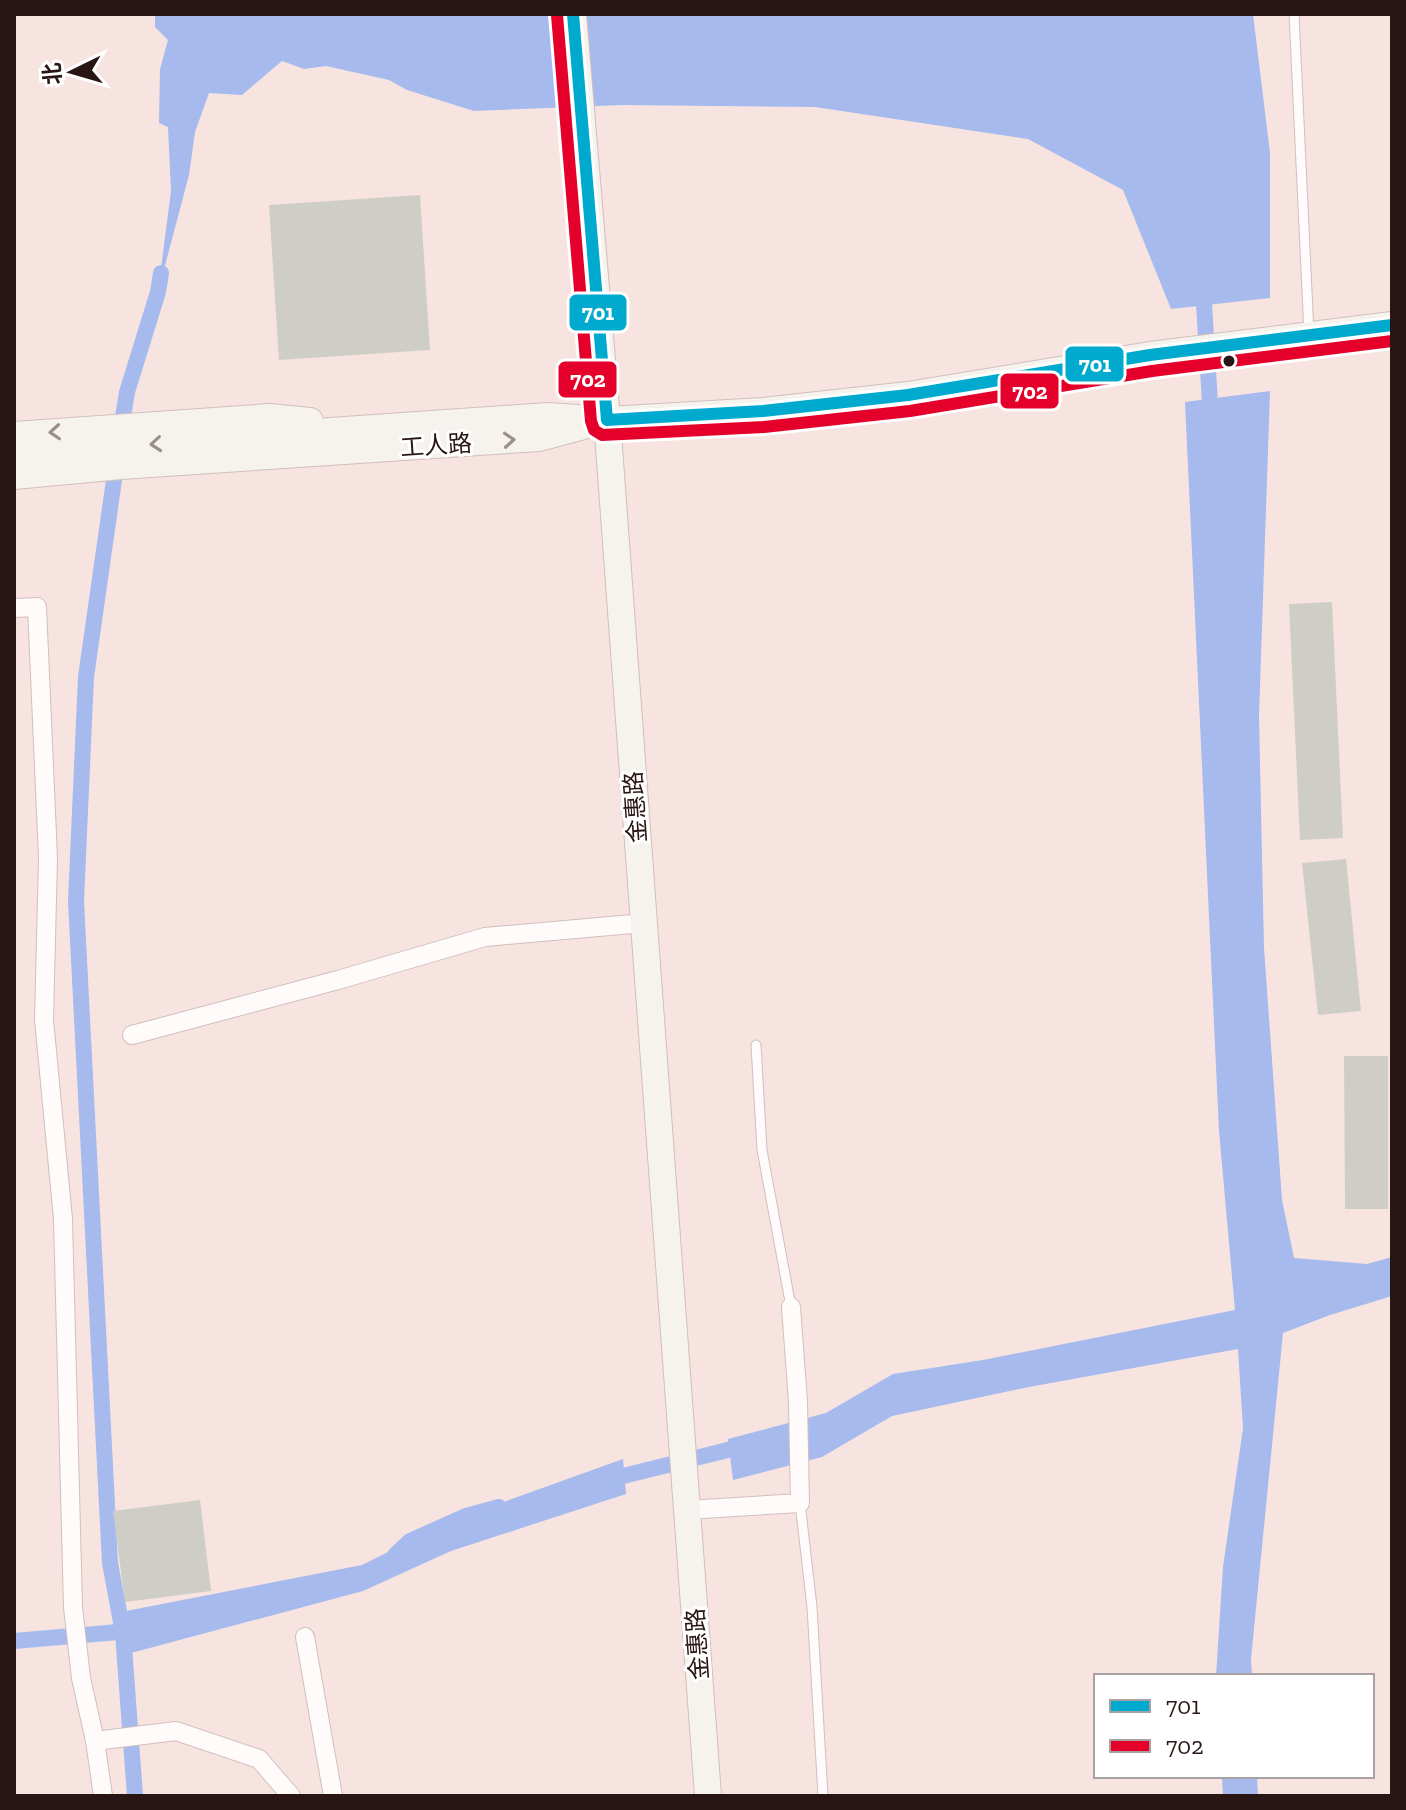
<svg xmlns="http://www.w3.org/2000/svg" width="1406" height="1810" viewBox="0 0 1406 1810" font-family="'Zilla Slab','Noto Sans SC',serif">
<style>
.water{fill:#a6baed}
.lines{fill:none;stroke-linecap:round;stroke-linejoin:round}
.canal{stroke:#a6baed;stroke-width:16}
.building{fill:#cfcec6}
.lane-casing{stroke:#d1bfbd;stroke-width:11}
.street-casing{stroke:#d1bfbd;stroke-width:20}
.secondary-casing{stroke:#d1bfbd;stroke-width:28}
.lane{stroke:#fefbfa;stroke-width:9}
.street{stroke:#fefbfa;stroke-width:18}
.secondary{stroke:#f6f2ed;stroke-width:26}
.bus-1-casing{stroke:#fff;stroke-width:18}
.bus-2-casing{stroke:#fff;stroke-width:18}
.bus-1{stroke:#00a9ce;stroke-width:12}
.bus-2{stroke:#e4002b;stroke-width:12}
.oneway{stroke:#9a8f8b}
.bus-dot{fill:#291514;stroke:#fff;stroke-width:3}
.labels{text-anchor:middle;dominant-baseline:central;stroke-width:6;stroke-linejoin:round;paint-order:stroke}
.street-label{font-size:24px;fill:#291514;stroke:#fff}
.line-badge{stroke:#fff;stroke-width:3}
.badge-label{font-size:22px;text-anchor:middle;font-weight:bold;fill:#fff}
</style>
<rect width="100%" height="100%" fill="#f7e4e1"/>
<g class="water">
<polygon points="155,14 1253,14 1270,153 1270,298 1171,309 1123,190 1028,139 815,107 622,105 474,111 407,90 389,80 326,66 304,69 282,61 242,95 209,93 195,132 189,175 158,292 171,191 168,127 159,123 160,69 168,40 155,27"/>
<polygon points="1270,391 1259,716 1264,948 1282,1200 1294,1258 1367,1264 1392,1257 1392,1296 1330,1315 1283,1333 1251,1659 1252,1676 1216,1676 1223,1567 1243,1428 1238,1349 1029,1387 892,1416 822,1457 733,1480 728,1439 826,1413 893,1374 983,1360 1235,1310 1219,1131 1185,402"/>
<polygon points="623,1459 626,1494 451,1551 363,1591 131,1653 126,1611 362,1565 410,1541 509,1500"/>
<polygon points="1222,1776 1257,1776 1258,1796 1223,1796"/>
</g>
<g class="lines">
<g class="canal">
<polyline points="1203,287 1211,420"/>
<polyline points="120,436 127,392 158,292 161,273"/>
<polyline points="117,459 86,677 76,901 110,1563 123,1633 135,1796"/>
<polyline points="603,1481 748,1445"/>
<polyline points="395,1555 410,1541 466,1516 499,1507"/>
<polyline points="14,1641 130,1631"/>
</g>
</g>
<g class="building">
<polygon points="420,195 430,350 279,360 269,205"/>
<polygon points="1332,602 1343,838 1300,840 1289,604"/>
<polygon points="1346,859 1361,1011 1318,1015 1302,863"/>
<polygon points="1344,1056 1388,1056 1388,1209 1345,1209"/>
<polygon points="200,1500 211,1591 125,1602 113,1511"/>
</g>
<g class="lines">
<defs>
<g id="lane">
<polyline points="1294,14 1309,334"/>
<polyline points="756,1045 762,1150 791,1307"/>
<polyline points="800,1503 812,1607 823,1796"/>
</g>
<g id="street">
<polyline points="14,608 37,607 48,858 44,1020 63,1219 73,1607 81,1678 95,1741 103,1796"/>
<polyline points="132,1035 338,980 485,937 644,923"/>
<polyline points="687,1510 800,1503 798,1402 791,1307"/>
<polyline points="305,1637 333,1796"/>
<polyline points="95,1741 176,1731 259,1759 291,1796"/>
</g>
<g id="secondary">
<polyline points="573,14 607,420 708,1796"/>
<polyline points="14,435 270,417 310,421"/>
<polyline points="14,456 187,441 548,416 607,420 763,411 908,395 1150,355 1392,325"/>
<polyline points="14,476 121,466 539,438 584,426"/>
</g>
</defs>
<use href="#lane" class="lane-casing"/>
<use href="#street" class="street-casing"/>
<use href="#secondary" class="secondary-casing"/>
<use href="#lane" class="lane"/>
<use href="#street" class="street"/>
<use href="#secondary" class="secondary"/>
<defs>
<polyline id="bus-1" points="573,14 607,420 763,411 908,395 1150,355 1392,325"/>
<polyline id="bus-2" points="557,15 591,421 594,430 602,435 764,427 910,411 1152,371 1392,341"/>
</defs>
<use href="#bus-1" class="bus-1-casing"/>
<use href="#bus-2" class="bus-2-casing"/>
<use href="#bus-1" class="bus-1"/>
<use href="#bus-2" class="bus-2"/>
</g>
<defs><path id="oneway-chevron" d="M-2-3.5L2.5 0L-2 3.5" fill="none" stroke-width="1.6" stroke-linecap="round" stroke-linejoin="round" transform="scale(2)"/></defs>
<g class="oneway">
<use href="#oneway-chevron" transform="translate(55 432) rotate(176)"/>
<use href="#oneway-chevron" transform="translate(509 440) rotate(-4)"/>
<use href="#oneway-chevron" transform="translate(156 444) rotate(175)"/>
</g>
<circle class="bus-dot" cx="1229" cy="361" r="7"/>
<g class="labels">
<g class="street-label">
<text transform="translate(436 445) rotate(-4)">工人路</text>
<text transform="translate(635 807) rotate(-94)">金惠路</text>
<text transform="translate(697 1644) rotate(-94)">金惠路</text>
</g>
</g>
<g class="line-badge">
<rect x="568" y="293" width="60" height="39" rx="8" fill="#00a9ce"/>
<rect x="1064" y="345" width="61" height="38" rx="8" fill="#00a9ce"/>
<rect x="557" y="360" width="61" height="39" rx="8" fill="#e4002b"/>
<rect x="999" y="372" width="61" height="38" rx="8" fill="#e4002b"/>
</g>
<g class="badge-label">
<text x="598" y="320">701</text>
<text x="1095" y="372">701</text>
<text x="588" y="387">702</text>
<text x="1030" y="399">702</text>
</g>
<rect width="1406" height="1810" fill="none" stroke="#291514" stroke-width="32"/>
<rect x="1094" y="1674" width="280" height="104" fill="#ffffff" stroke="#a9a1a1" stroke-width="2"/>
<rect x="1110" y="1700" width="40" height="12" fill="#00a9ce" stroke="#a9a1a1" stroke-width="2"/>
<text x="1166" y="1714" font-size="24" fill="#291514">701</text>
<rect x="1110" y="1740" width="40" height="12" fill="#e4002b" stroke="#a9a1a1" stroke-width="2"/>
<text x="1166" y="1754" font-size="24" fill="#291514">702</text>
<g transform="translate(72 72) rotate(265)" stroke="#ffffff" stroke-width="6" paint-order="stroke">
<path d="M0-6L14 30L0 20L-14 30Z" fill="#291514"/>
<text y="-12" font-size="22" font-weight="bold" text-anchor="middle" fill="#291514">北</text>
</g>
</svg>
